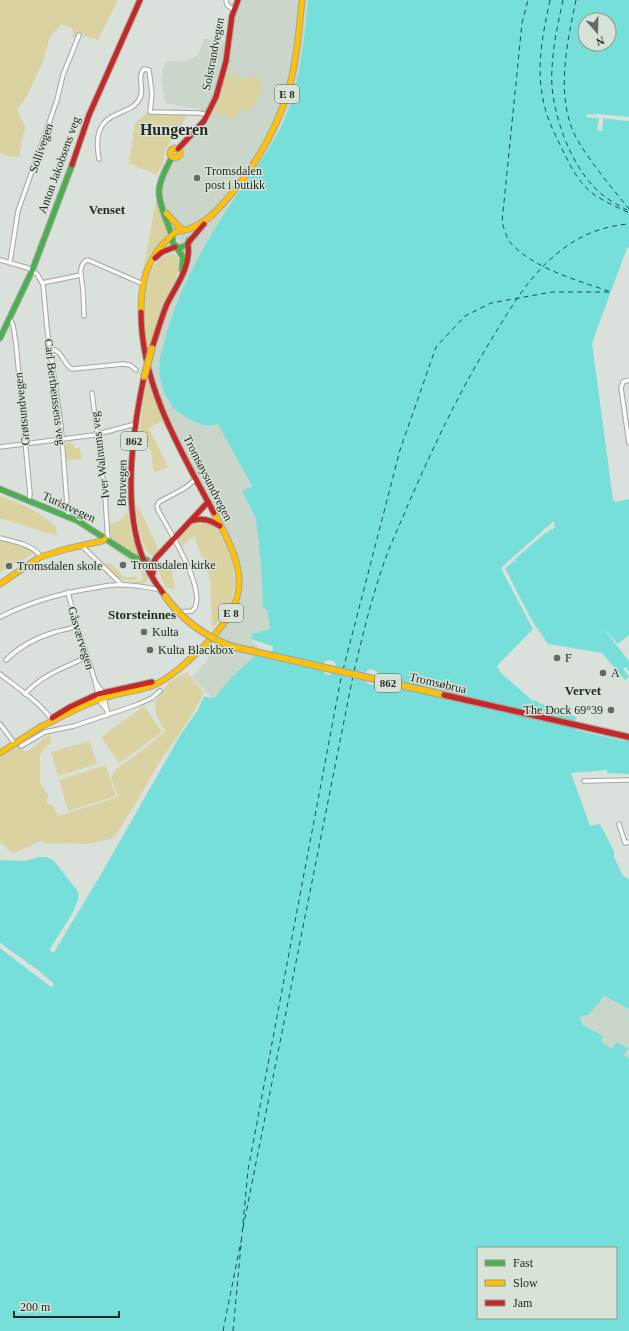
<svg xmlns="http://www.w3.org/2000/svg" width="629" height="1331" viewBox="0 0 629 1331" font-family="Georgia,serif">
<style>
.built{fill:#c9d6c9}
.green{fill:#dad3a1}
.water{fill:#76dfda;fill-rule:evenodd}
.pier{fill:#dae0da}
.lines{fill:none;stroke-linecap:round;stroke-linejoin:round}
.ferry{stroke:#145250;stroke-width:1;stroke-dasharray:5 4;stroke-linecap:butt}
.street-casing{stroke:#a3a7a3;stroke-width:5.5}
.fast-casing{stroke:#a3a7a3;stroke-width:7}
.slow-casing{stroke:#a3a7a3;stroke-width:7}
.jam-casing{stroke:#a3a7a3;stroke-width:7}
.street{stroke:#f9faf9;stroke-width:3.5}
.fast{stroke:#4caf50;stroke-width:5}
.slow{stroke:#ffc107;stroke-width:5}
.jam{stroke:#c62828;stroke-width:5}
.slow-bridge-casing{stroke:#a3a7a3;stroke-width:8;stroke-linecap:butt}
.jam-bridge-casing{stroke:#a3a7a3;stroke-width:8;stroke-linecap:butt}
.slow-bridge{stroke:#ffc107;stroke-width:5.5}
.jam-bridge{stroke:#c62828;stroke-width:5.5}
.poi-dot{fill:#656a65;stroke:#d7e3d7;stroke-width:1.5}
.labels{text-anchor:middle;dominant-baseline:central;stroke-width:3;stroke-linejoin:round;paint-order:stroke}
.shield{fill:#d7e3d7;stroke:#5b625b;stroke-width:1}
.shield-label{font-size:11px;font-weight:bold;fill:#262a26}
.street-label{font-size:12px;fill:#262a26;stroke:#d7e3d7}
.poi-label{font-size:12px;fill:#262a26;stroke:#d7e3d7;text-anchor:start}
.neighbourhood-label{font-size:13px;font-weight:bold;fill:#262a26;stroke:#d7e3d7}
.district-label{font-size:16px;font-weight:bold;fill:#262a26;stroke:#d7e3d7}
</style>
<rect width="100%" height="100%" fill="#dae0da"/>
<g class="built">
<polygon points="238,0 308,0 302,53 298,79 286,115 271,145 261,163 243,187 193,268 172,317 159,363 160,375 169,401 176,411 195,423 214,426 218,423 252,486 242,492 256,519 261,564 263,607 267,609 270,630 252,634 251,639 260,650 258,653 232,677 219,694 212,698 192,677 206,662 209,655 221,642 211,637 234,613 241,586 231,554 159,415 148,381 150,350 183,267 179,242 165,216 159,191 165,166 207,114 198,109 165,103 161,77 165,61 185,62 198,55 204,39 229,41 233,20"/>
<polygon points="603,996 605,996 629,1009 629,1058 624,1055 628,1048 612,1049 600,1042 603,1036 583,1025 581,1017 600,1002"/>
</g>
<g class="green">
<polygon points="0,0 118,0 98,40 78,34 73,38 73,29 61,24 49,39 43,62 27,96 17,110 25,127 19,157 12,157 0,153"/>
<path d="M229,70H231V76L246,79L248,81L250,76H254L261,80C264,92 256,102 249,112L239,110L236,119L212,113L217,104L226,73Z"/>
<polygon points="147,113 188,114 165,150 163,164 157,175 129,163 135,123"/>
<path d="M156,201H157L164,221L167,235V237C150,252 147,255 142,277Z"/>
<path d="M174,254L178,257L179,261L178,273L157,322L147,356L146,351C144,326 136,256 174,254Z"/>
<polygon points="148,377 163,421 149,428 168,467 154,473 150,447 142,446 138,443 144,395"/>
<polygon points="68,442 71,442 71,444 73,444 74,448 80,448 82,459 65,461 64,447"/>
<path d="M0,496C20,504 40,511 56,527L57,536L0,518Z"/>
<path d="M140,505L139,508L159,550L154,556L150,555C140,543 138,524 136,509Z"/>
<polygon points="126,513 128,513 131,535 140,553 137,555 111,538 110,524 119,521"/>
<polygon points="202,522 212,525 217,529 231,554 235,583 230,606 222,618 212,629 210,579 194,536 181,547 179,540 179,537 192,525"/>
<polygon points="0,540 17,544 36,552 16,564 15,563 0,573"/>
<path d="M109,546C122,551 143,565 148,578L145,583L141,584L127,583L142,580C147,569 117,552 109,546Z"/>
<polygon points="167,559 174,567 172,569 175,590 165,587 158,570 158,565 160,566"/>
<path d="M104,561L113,565L124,577H136L138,579C122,583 114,577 104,565L103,563L106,565L107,563Z"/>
<path d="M187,672L204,693C191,719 173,741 158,765C143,790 130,815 113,838L89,844L51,843L48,844L41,841L13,854L0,842V757L19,745L24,751H28L49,735L52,740L40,755V783L48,795L46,803L53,806L58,816L118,797L111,776L116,769L144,749L165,731L156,715L155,702L169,682Z"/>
<polygon points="144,706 162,732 119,763 101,737"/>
<polygon points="90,741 97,764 58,776 51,752"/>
<polygon points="106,765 116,796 68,811 59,780"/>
</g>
<path class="water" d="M308,0H629V117L598,114L587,117L600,118L598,130L602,131L603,118L629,121V247L627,248L592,343L613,500L616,502L629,499V635L618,644L603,628L629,661V671L625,667L623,668L629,677L625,680L602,653L548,644L537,628H536L505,569L513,561L515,562L514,560L546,532L547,533L549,531L548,529H551L554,527V521L502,567L503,572L533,629L497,666V667L502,674L533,701L535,700L539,703L576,717L575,722L576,723L575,730L625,741L627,735H629V774L607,773V770L571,773L590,826L600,824L614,851V857L623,876L629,879V1009L605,996H603L600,1002L588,1015L582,1016L580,1019L583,1025L603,1036L601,1042L612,1049L616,1042L628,1048L624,1055L629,1058V1331H0V948L51,987L53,983L0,943V860L26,861L39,857H47L54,861L76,889C77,890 79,894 79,895C80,906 57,938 50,949L54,952L100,876L181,734L198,710L202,700L205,696L209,698L215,697L232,677L258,653L271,656L273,648L272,646L251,639L252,634L270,629L267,609L263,608L261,564L256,519L242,491L252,486L218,424C206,430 187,419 177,411C171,407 167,398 164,391C155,365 160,358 167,332C180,288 203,246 228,208C249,177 271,150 286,116C301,79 304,39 308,0ZM585,20H609V44H585ZM478,1248H616V1318H478Z"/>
<g class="pier">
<polygon points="587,114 629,117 629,121 603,118 602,131 597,130 599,118 586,117"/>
<polygon points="554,521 555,527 552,530 549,529 549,531 547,533 546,532 526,549 526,551 524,550 514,560 516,562 515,563 513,561 505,568 526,611 536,627 536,628 533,629 501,568"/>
<polygon points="257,651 323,665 324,662 328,660 333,661 336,664 335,668 366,675 366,672 370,669 376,671 378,674 377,677 578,723 577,728 624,739 626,734 629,735 629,740 375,683 372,685 367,683 365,681 333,673 330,675 325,674 323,671 252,655"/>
<polygon points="79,894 81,895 80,900 76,910 85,896 87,897 54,952 51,952 50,949 72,914 78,900"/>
<polygon points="0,943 38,970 53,983 53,987 49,985 0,948 0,946 52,985 37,972 0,946"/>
</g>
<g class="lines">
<g class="ferry">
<path d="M550,0C543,33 536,66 543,99C546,118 556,136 564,153C571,167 579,183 592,193C603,201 617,207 629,213"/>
<path d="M563,0C558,23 553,46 552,69C549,106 568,160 594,187C603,197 617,205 629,211"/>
<path d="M576,0C567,43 554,100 578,141C592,164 612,188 629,209"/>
<path d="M343,670L400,450L436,347L465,316L491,303L552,292H611C580,281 531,268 510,242C506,237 504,228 502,222L522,23L528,0"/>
<path d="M354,671C363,634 372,596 385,560C391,542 400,525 407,507C431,452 457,396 488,345C507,314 526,280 553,257C574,238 600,226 629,224"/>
<polyline points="243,1228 353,676"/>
<polyline points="223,1331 241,1241"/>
<polyline points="233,1331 248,1170 342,673"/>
</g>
<defs>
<g id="street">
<polyline points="226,0 227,5 234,10"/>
<path d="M99,159C97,148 96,132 104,123C109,116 119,114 126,110C132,108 137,104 140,98C145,88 136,77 144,69L149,70L152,94L150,112L199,113L208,115"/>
<polyline points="0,260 28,268 37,274 43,284 47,328 61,426 68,517"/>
<polyline points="10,262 18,211 57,100 63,75 79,35"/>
<polyline points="81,275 83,290 84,316"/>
<path d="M42,283L81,275C80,270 82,261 88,260L143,284"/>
<polyline points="10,319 13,325 16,344 30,494 29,500"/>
<path d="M50,349C62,349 63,364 72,369L123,364L130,365L136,370"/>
<polyline points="629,380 623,382 621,388 629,443"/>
<polyline points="92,393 105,496 108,541"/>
<polyline points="0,447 94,435 132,425"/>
<path d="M0,538C13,541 34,545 41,557"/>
<polyline points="82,546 122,585"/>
<path d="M68,592C75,623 86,651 95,681C98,691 97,701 106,709"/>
<path d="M162,616H167L180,612L192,611C211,595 167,527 158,510L157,506L159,502L185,488L196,479"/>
<path d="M0,617C30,602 60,593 94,588C101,587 107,585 115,585C130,584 146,587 161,590"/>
<path d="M6,660C19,647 38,637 55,632C62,630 70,629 77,626"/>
<path d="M0,674C15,686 42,704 51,719"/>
<polyline points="96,683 103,693 108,715"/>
<path d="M25,694C43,674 64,668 87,657"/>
<polyline points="0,724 15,744"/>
<polyline points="21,746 45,732 74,726 136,705 152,698 160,691"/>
<polyline points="584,781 629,780"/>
<polyline points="619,824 625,843 629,842"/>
</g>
<g id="fast">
<path d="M172,157C167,167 160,178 159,190C158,203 168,223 172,236"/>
<polyline points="172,236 173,244 179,248 187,245 189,240"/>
<polyline points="177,248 183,257 182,270"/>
<polyline points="0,338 32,271 72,165"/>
<polyline points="0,489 78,521 132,556 142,561 147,560"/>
</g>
<g id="slow">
<polyline points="172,157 170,154 171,150 175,148 178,149"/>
<polyline points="172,157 176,158 180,155 180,151 178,149"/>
<polyline points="166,213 183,231"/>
<path d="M210,217C246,182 275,136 289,88C297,59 299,29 302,0"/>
<path d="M141,312C141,284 145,263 165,242C169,239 173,233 177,231C180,230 185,230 189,229C198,226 205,221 212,215"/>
<polyline points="0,584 40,557 66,549 102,541 105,539"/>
<path d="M40,727C62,717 83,704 107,697C122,692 139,691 154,685C172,677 188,661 202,648C253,597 246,572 214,513"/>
<polyline points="0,753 42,726"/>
</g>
<g id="jam">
<polyline points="178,149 204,121 216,97 226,61 232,16 238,0"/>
<polyline points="72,165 89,115 140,0"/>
<polyline points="188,243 204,224"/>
<polyline points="155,258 162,252 175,247"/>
<path d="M141,312C141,385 180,450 214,513"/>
<path d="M152,348C157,334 161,318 167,304C177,284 191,267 188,244"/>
<path d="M144,377C133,429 123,502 141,553C146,569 155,583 165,596"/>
<path d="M191,521C202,517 210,520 220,526"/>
<polyline points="153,573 153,563 156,558 208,502"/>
<polyline points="52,718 70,707 98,694 152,682"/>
</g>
</defs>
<use href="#street" class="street-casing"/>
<use href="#fast" class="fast-casing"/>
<use href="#slow" class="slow-casing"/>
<use href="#jam" class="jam-casing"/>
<use href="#street" class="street"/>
<use href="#fast" class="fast"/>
<use href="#slow" class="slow"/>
<use href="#jam" class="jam"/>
<defs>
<g id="slow-bridge">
<polyline points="144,377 152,348"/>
<path d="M165,596C182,620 203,635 230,646L444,695"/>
</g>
<polyline id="jam-bridge" points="444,695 629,737"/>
</defs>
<use href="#slow-bridge" class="slow-bridge-casing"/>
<use href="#jam-bridge" class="jam-bridge-casing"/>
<use href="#slow-bridge" class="slow-bridge"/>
<use href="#jam-bridge" class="jam-bridge"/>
</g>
<g class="poi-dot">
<circle cx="197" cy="178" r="4"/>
<circle cx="123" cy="565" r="4"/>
<circle cx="9" cy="566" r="4"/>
<circle cx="144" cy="632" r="4"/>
<circle cx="150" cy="650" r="4"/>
<circle cx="557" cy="658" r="4"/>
<circle cx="603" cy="673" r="4"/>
<circle cx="611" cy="710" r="4"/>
</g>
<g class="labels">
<g class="shield">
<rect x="275" y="85" width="24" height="18" rx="3"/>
<rect x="121" y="432" width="26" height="18" rx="3"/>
<rect x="219" y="604" width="24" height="18" rx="3"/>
<rect x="375" y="674" width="26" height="18" rx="3"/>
</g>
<g class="shield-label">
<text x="287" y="94">E 8</text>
<text x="134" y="441">862</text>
<text x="231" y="613">E 8</text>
<text x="388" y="683">862</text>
</g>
<g class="street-label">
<text transform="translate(213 54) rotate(-79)">Solstrandvegen</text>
<text transform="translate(41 148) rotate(-71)">Sollivegen</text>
<text transform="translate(59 165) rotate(-70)">Anton Jakobsens veg</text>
<text transform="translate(55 392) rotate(83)">Carl Bertheussens veg</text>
<text transform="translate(22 409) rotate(-96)">Grøtsundvegen</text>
<text transform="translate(100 455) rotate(-97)">Iver Walnums veg</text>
<text transform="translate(208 478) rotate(63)">Tromsøysundvegen</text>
<text transform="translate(122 483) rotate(-89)">Bruvegen</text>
<text transform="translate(69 507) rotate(25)">Turistvegen</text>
<text transform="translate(81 638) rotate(73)">Gåsværvegen</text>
<text transform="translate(438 683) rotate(13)">Tromsøbrua</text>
</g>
<g class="poi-label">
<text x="205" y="171">Tromsdalen<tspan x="205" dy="14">post i butikk</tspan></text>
<text x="131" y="565">Tromsdalen kirke</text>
<text x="17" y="566">Tromsdalen skole</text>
<text x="152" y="632">Kulta</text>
<text x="158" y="650">Kulta Blackbox</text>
<text x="565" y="658">F</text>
<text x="611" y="673">A</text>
<text x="603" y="710" text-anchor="end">The Dock 69°39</text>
</g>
<g class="neighbourhood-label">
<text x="107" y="209">Venset</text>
<text x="142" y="614">Storsteinnes</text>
<text x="583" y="690">Vervet</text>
</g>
<g class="district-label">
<text x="174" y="129">Hungeren</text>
</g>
</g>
<rect x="477" y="1247" width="140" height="72" fill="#d7e3d7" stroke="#909990"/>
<rect x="485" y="1260" width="20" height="6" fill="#4caf50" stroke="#909990"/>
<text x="513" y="1267" font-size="12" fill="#262a26">Fast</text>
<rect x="485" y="1280" width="20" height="6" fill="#ffc107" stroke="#909990"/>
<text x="513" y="1287" font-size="12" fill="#262a26">Slow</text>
<rect x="485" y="1300" width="20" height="6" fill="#c62828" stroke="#909990"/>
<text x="513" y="1307" font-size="12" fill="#262a26">Jam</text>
<g transform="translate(597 32) rotate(160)"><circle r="19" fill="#d7e3d7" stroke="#909990"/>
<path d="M0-3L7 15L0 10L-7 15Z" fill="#656a65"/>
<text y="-6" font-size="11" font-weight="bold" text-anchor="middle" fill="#262a26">N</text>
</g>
<path d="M14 1311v6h105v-6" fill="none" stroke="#262a26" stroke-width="2"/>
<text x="20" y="1311" font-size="12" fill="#262a26" stroke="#d7e3d7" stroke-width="3" paint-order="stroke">200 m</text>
</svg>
